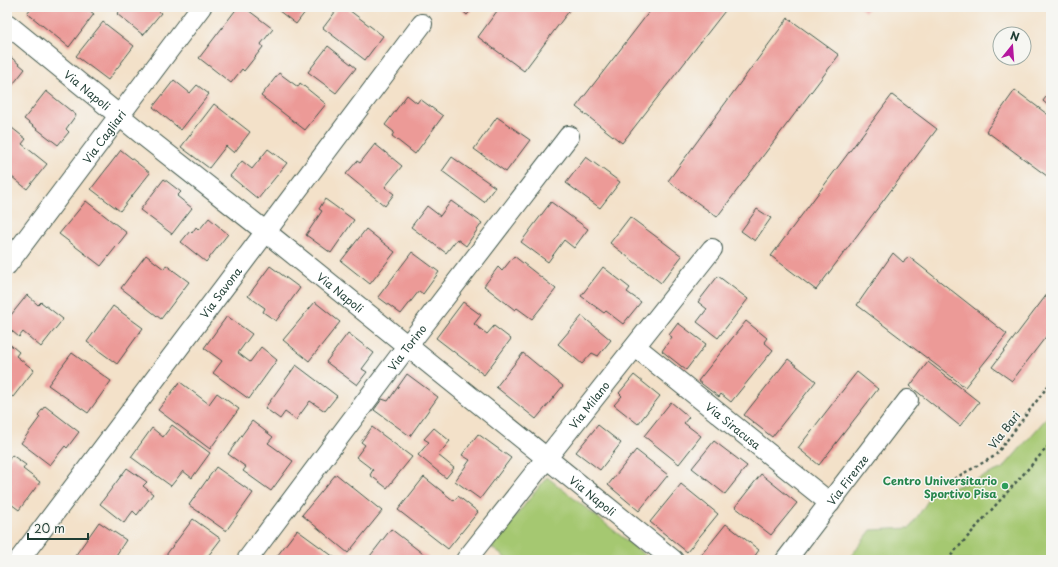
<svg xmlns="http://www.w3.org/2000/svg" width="1058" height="567" viewBox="0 0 1058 567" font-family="'Playpen Sans',sans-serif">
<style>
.green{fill:#a5c871;stroke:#628252}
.building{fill:#ec9a97}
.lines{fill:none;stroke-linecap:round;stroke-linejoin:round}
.minor-casing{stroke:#3f564a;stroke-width:22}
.path{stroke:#3f564a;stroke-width:2.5;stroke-dasharray:3 3;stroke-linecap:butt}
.minor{stroke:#fff;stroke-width:20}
.leisure-dot{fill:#2e9e5b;stroke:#f6f6f2;stroke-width:1.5}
.labels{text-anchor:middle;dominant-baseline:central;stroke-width:3;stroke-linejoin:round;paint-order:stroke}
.street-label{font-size:11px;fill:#1f3d34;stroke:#f6f6f2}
.leisure-label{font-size:11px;font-weight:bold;fill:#27864d;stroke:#f6f6f2;text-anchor:end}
</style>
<rect width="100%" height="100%" fill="#f6f6f2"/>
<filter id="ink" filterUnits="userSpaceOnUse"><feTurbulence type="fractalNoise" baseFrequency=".025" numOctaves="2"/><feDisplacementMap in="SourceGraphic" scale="8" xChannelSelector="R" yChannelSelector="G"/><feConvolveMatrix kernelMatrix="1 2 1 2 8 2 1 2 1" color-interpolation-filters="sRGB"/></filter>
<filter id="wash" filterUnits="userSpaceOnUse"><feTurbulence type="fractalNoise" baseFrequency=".012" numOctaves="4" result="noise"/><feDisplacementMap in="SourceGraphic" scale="16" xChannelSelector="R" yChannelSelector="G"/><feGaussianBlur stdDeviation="0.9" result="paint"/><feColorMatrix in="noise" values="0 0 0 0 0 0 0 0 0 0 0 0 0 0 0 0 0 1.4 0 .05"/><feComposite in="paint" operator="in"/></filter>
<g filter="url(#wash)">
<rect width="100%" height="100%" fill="#f3e1c9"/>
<g class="green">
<polygon points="1051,413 1051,560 848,560 871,530 910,528 933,493 968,483 1003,468"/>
<polygon points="547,477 651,560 508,560 491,547"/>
</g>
<g id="blocks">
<g class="building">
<polygon points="32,7 85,7 94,14 69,47 27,13"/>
<polygon points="123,7 154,7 161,13 143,35 117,14"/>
<polygon points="238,7 244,7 273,29 261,44 263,47 244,71 242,69 231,83 199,58"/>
<polygon points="274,7 309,7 296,24"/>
<polygon points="339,7 345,7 383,36 365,60 323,28"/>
<polygon points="458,7 474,7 467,15"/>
<polygon points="500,7 572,7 524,71 478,37"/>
<polygon points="653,7 728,7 622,143 576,107"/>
<polygon points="859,7 869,7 865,12"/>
<polygon points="788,18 839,55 717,217 668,181"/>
<polygon points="103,22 134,46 108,80 76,56"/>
<polygon points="328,46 356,68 336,93 308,72"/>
<polygon points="7,54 25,69 7,92"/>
<polygon points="279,73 298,87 300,83 326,104 305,130 261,96"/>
<polygon points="174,80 190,93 197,85 209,94 181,130 153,107"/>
<polygon points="1015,90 1051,117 1051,179 986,131"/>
<polygon points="1051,90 1051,108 1043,101"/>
<polygon points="46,91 76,115 66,129 69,132 58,145 24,119"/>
<polygon points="407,95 417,103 420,99 443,116 415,154 392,136 394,132 385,125"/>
<polygon points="892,95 937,129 816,290 771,256"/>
<polygon points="214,104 250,132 234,153 226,146 209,168 181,147"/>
<polygon points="497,117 530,140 506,172 474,149"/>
<polygon points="7,124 26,139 22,144 47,164 27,189 7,173"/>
<polygon points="375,144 402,166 385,187 394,194 385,206 346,174 357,161 360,163"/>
<polygon points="268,149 287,163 258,199 230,176 242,161 252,169"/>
<polygon points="121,150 150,173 120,211 91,189"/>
<polygon points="452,157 495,187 484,202 442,171"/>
<polygon points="586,157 620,182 600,208 566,183"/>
<polygon points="164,179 181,192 177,196 192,208 172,234 140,210"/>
<polygon points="325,199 354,220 331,253 306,235 322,211 319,209"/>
<polygon points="86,201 127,233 101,266 59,234"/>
<polygon points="451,201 482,223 466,246 457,239 446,253 411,227 427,206 440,216"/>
<polygon points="551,202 588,229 574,248 564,240 548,262 521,242"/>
<polygon points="757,209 771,218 755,241 741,231"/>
<polygon points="630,217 682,256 661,283 610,243"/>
<polygon points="209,218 228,234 206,262 181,242 190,231 192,233 196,227 199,230"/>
<polygon points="366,229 395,252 370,284 341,261"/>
<polygon points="412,252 439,272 423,294 419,291 401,314 378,297"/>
<polygon points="893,253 903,262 909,257 1007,334 965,387 857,305"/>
<polygon points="146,255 164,269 166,265 189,282 161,319 121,288"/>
<polygon points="514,256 556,289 532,319 517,308 515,310 484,286 498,267 502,271"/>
<polygon points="270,266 300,288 276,321 263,312 265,308 248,296"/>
<polygon points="603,267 630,288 627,292 641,302 623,324 606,311 604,313 581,296"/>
<polygon points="718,276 748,299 718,338 697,322 707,309 698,302"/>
<polygon points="1051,289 1051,330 1012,381 992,367"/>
<polygon points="27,295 38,305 41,302 63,319 41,347 23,332 19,337 7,327 7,320"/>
<polygon points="315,302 340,322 309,361 283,340"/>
<polygon points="463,302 481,315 474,324 487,334 494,326 511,339 484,375 436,338"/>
<polygon points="113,306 143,328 117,364 87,342"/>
<polygon points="227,316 252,334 238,353 250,362 261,347 277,360 249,399 213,373 222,361 204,348"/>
<polygon points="582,316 611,340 598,356 592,353 582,364 558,344"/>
<polygon points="746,321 767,338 764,342 773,350 731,402 721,394 719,397 698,381"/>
<polygon points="678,323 706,344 686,370 662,351 672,337 669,335"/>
<polygon points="348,333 374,353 362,369 367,372 357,385 326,362"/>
<polygon points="7,342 19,352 16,356 34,370 13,397 7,393"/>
<polygon points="72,353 111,381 88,413 48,385"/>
<polygon points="523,353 563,386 536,419 496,387"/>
<polygon points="788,359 816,381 772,437 744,415"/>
<polygon points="928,362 979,402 960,426 910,386"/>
<polygon points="296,365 337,396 325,411 310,401 296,420 285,412 280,419 265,408"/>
<polygon points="857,372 878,389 819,465 798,448"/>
<polygon points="407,374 438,397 410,436 374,410 382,399 388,401"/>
<polygon points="634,375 660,396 638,424 614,405 622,396 619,393"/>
<polygon points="180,382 209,404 217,393 239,409 210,449 158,410"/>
<polygon points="671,402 689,417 684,423 701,436 679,464 644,436"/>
<polygon points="45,406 79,432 67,448 65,446 50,465 21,443 40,417 38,415"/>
<polygon points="252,421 273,437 268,443 293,461 271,491 243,471 246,467 228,454"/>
<polygon points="172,425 210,453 192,478 183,471 171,486 131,457 152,428 163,437"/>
<polygon points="598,425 621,443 600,470 576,452"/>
<polygon points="372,427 412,457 387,488 370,475 373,470 356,457 365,445 361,442"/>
<polygon points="434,428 450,441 438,455 454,468 446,478 418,455 429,442 424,439"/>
<polygon points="478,434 511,458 480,499 455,481 470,460 462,455"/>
<polygon points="714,441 747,466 725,494 692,468"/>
<polygon points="636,450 668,475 639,511 608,485"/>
<polygon points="12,455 26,465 23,469 40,482 19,510 7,501 7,462"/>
<polygon points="216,467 253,493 226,531 189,505"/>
<polygon points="127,468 147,482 143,486 153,494 137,515 133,511 124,523 100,504"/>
<polygon points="336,474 382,511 348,553 302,515"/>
<polygon points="761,474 797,503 771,535 735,507"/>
<polygon points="424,477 454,501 458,496 478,512 448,549 398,510"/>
<polygon points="681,484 718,514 687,552 650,522"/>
<polygon points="193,519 221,539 205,560 165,560 163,559"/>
<polygon points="99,522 126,540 113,560 81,560 75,556"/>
<polygon points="726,524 759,550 752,560 697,560"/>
<polygon points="391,529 431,560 367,560"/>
<polygon points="297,530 338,560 274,560"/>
</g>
</g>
</g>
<g filter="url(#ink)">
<use href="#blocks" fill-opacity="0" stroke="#3f564a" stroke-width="1"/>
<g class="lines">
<defs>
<g id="minor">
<path id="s1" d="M7,24L143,135L266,232L673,560"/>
<path id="s2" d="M7,265L201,7"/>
<path id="s3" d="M636,347L830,503"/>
<path id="s4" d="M19,560L422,24"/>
<path id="s5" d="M247,560L399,357L569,136"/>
<path id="s6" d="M466,560L712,249"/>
<path id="s7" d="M786,560L908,400"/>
</g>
</defs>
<use href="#minor" class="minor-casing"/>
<g class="path">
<polyline points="938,486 948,482 995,456 1051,382"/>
<polyline points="947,560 1051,443"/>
</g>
<use href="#minor" class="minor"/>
</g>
</g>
<circle class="leisure-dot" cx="1005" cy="486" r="4"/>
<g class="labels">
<g class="street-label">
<text stroke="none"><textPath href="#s1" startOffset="104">Via Napoli</textPath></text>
<text stroke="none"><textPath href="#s2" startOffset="161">Via Cagliari</textPath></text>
<text stroke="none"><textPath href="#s4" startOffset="335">Via Savona</textPath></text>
<text stroke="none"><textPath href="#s1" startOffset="428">Via Napoli</textPath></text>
<text stroke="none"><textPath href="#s5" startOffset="266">Via Torino</textPath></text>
<text stroke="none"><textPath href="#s6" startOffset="198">Via Milano</textPath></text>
<text stroke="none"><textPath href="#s3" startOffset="125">Via Siracusa</textPath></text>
<text transform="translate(1004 430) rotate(-52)">Via Bari</text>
<text stroke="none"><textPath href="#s7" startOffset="101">Via Firenze</textPath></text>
<text stroke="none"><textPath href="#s1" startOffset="752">Via Napoli</textPath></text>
</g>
<g class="leisure-label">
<text x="997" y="480">Centro Universitario<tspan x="997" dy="13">Sportivo Pisa</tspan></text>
</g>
</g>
<rect width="1058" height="567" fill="none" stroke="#f6f6f2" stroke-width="24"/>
<g transform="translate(1012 46) rotate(17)"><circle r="19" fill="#f6f6f2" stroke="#a0aca6"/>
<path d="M0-3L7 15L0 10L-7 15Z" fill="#b5179e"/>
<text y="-6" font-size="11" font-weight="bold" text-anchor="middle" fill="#1f3d34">N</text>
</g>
<path d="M28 533v6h60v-6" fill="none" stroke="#1f3d34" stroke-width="2"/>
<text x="34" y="533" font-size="12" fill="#1f3d34" stroke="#f6f6f2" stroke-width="3" paint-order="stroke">20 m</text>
</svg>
